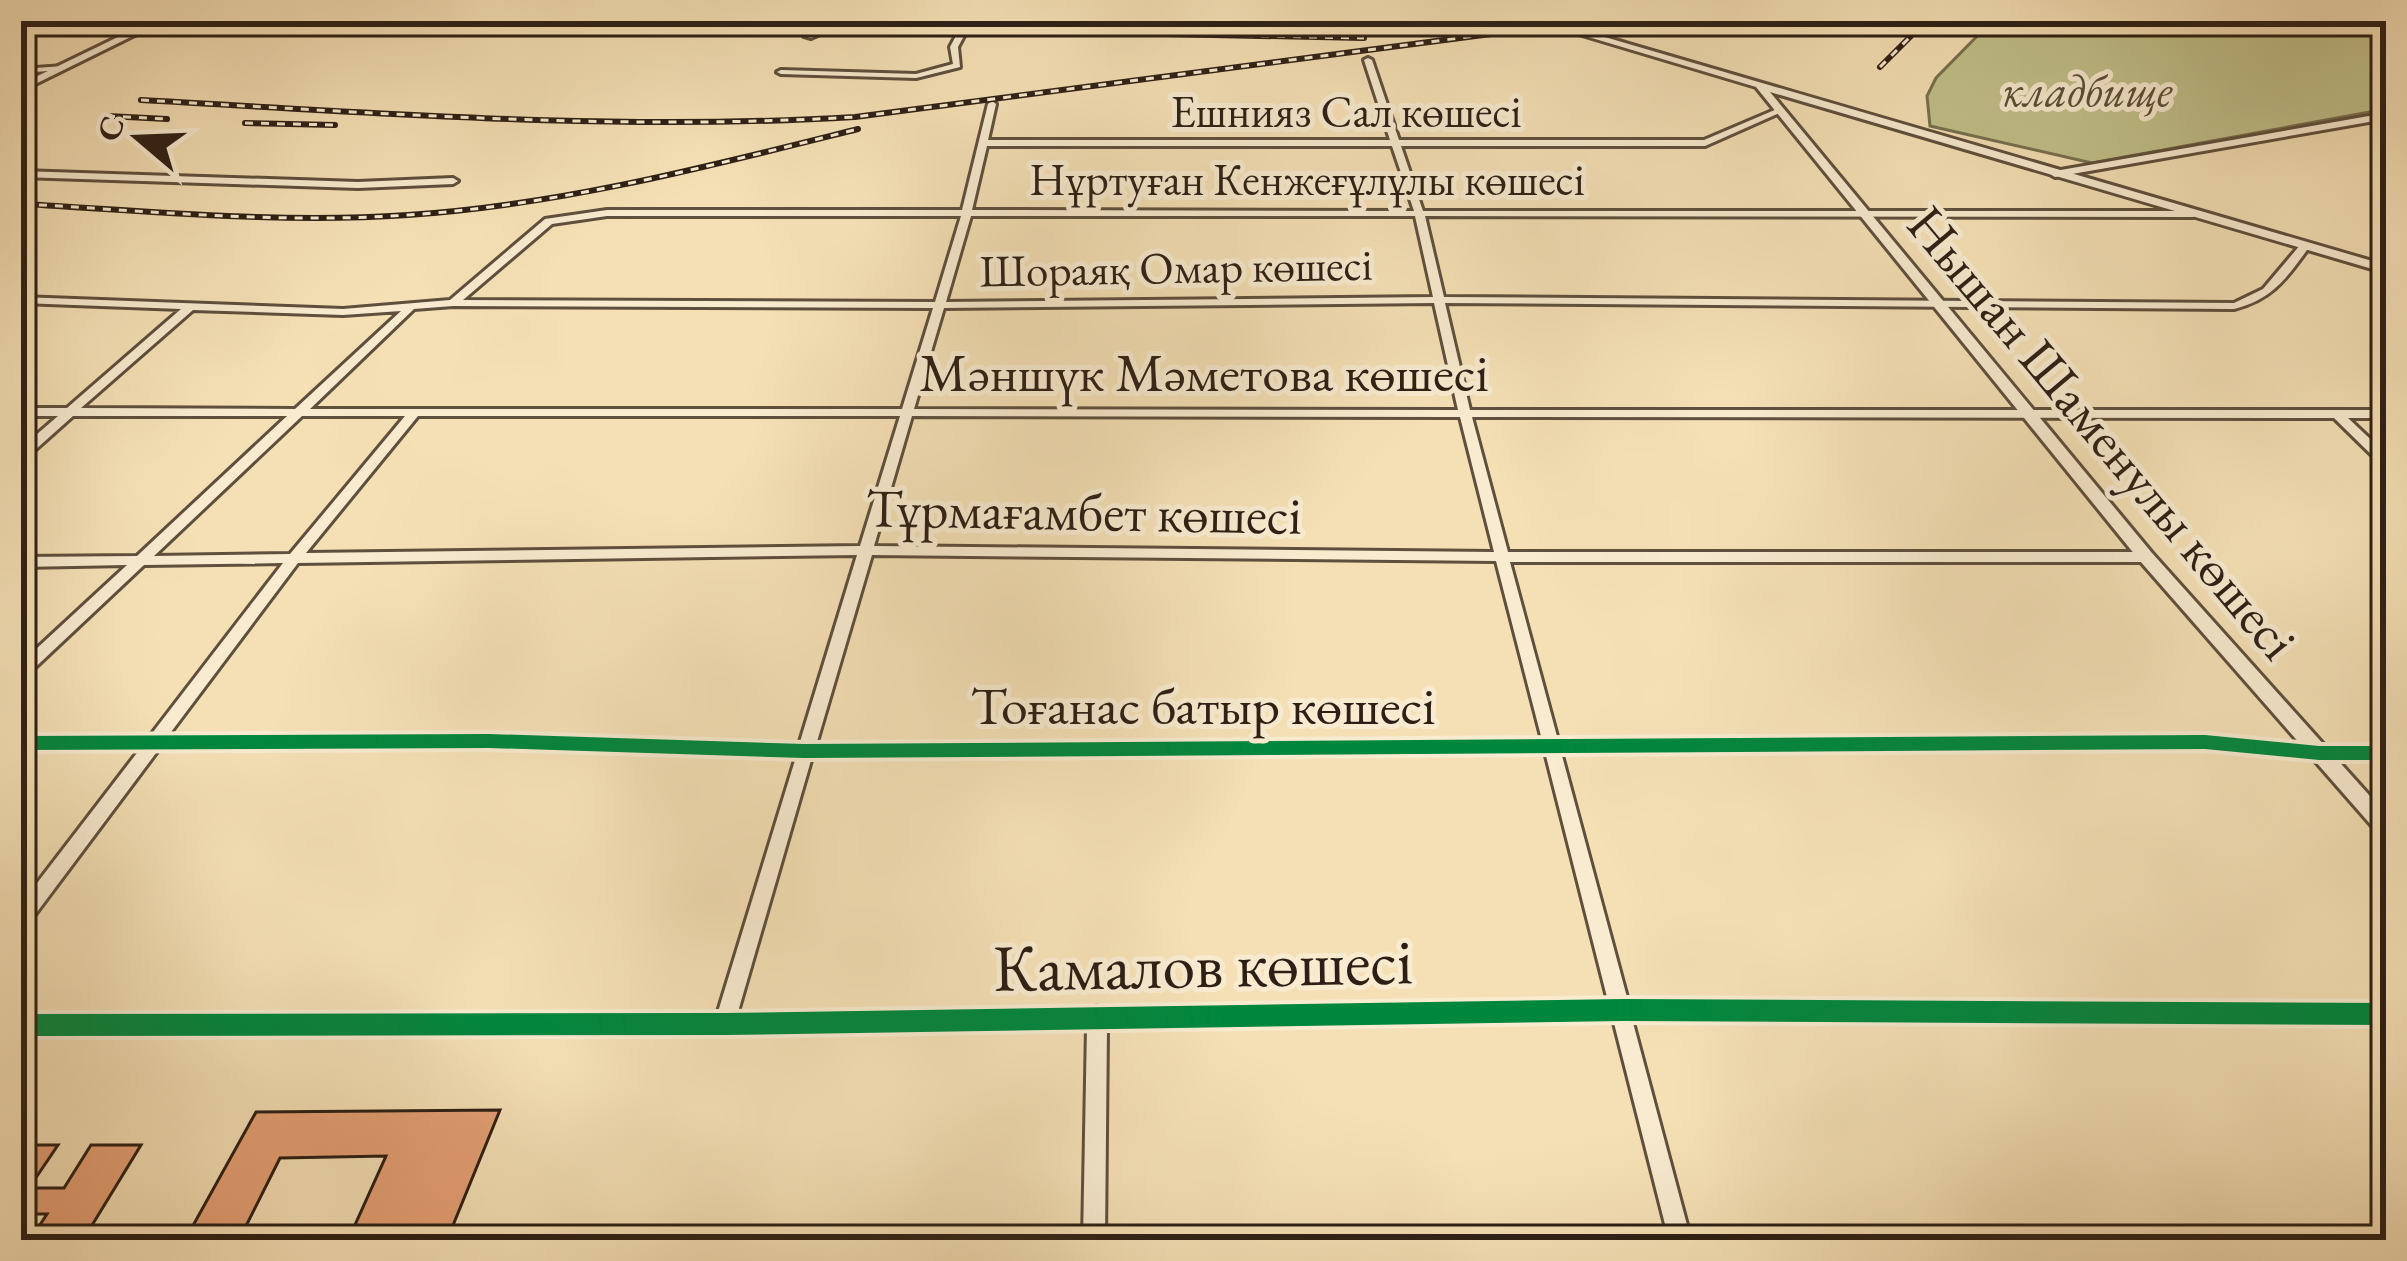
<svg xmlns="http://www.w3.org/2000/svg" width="2407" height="1261" viewBox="0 0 2407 1261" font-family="'EB Garamond',serif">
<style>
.green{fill:#c1c18b;stroke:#777050;stroke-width:3}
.building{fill:#e5a075;stroke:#2d1f15;stroke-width:3}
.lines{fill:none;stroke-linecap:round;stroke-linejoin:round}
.minor-casing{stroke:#5f4f3d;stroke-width:6}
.tertiary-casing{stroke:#5f4f3d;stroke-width:6}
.minor{fill:#f8ebd0;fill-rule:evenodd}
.tertiary{fill:#f8ebd0;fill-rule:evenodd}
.rail-casing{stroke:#2d1f15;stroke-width:6}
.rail{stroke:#f8ebd0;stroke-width:3;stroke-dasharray:8;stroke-linecap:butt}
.cycleway-casing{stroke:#f8ebd0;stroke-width:8}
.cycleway{fill:#00873e;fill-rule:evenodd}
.labels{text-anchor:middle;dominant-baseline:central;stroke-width:10;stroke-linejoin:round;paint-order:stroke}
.far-park-label{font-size:45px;font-style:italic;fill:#595038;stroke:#f8ebd0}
.far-street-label{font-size:45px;fill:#2d1f15;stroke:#f8ebd0}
.street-label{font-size:54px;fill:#2d1f15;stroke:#f8ebd0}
.near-street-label{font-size:66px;fill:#2d1f15;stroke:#f8ebd0}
</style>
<rect width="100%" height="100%" fill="#f5e0b6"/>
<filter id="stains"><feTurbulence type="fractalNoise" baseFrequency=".00167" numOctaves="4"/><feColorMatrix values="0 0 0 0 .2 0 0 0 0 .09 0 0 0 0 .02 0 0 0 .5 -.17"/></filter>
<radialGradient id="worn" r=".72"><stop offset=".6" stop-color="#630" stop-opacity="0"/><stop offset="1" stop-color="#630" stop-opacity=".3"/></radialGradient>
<polygon class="green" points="1992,21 2386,21 2386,109 2092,163 1930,126 1927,96 1936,78"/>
<g class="building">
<polygon points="500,1110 447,1240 301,1240 301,1228 354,1227 386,1156 280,1158 239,1240 185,1240 256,1112"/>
<polygon points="21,1145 58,1145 29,1188 64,1188 91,1145 141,1145 83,1240 30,1240 47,1214 21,1214"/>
</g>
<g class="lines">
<defs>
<g id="minor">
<polygon points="838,21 849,21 811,38 804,36"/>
<polygon points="964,21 972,21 958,47 960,67 916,78 781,74 777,72 781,70 916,74 953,64 950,47"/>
<path d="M1368,58L1372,60L1399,140H1704L1777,109L1784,111L1705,146H1401L1423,211H2193L2198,214L2193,217L1425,216L1444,297L2234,303L2263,289L2301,244H2309L2310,246C2287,277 2274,299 2234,309L1445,303L1470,410H2386V418H2348L2386,454V465L2381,464L2334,418L1472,417L1508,552H2146L2153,557L2146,562H1510L1558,740L2205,736L2319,747H2386V759H2319L2205,748L1561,752L1628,1001L2386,1005V1023L1632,1019L1691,1240H1669L1613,1019L1107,1027L1105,1240H1083L1087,1027L724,1033L21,1034V1016L717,1015L796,757L489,747L159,749L28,924L21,926V904L140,749H21V737L150,736L283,563L144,565L26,676L21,677V663L127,565L21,567V557L137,556L287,416H73L26,458L21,459V448L58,416H21V408H67L181,309L21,303V297L343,309L450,300L545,219L607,210H962L988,104L992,101L996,104L988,140H1390L1364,60ZM987,146H1392L1414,211L972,210ZM607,216H961L935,302L463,300L552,224ZM971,216H1415L1433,297L946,302ZM1434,303L1458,410L914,409L944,308ZM453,306L933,308L902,409H310L414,309ZM193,310L343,315L401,311L295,409L81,408ZM302,416H405L290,554L154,556ZM418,416H900L860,546L306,553ZM912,416L1460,417L1494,552L874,546ZM857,555L799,745L489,735L168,736L298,563ZM872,555L1496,561L1542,740L816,745ZM1545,752L1608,1001L1104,1009L1097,1006L1090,1009L737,1015L812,757Z"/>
<polygon points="64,66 65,68 61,70 21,73 21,69"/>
<polygon points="2386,113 2386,119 2055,177 2050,174 2055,171"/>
<polygon points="21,171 358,182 453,178 458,181 453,184 358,188 21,177"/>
</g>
<g id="tertiary">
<polygon points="151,21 163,21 21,91 21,84"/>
<polygon points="1535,21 1550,21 2386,265 2386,273 1770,92 2152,553 2386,814 2386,836 2379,834 2140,561 1756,87"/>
</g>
</defs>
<use href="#minor" class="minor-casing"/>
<use href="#tertiary" class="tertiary-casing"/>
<use href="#minor" class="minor"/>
<use href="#tertiary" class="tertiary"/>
<defs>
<g id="rail">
<polyline points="1165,34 1364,38"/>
<polyline points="1880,67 1926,21"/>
<path d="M141,100C379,113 616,131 855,117L1590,21"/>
<polyline points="107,116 167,119"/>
<polyline points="245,123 335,125"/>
<path d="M23,204C151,211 280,224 408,215C561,205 710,166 858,129"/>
</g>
</defs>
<use href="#rail" class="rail-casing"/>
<use href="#rail" class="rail"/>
<defs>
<g id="cycleway">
<polygon points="489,734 804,744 2205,735 2319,746 2386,746 2386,760 2319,760 2205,749 804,758 489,748 21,750 21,736"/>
<polygon points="1623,999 2386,1003 2386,1025 1623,1021 724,1035 21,1036 21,1014 724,1013"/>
</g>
</defs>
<use href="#cycleway" class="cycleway-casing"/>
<use href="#cycleway" class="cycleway"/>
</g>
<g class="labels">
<g class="far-park-label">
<text x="2087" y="90">кладбище</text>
</g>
<g class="far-street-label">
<text x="1346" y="111">Ешнияз Сал көшесі</text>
<text x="1307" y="179">Нұртуған Кенжеғұлұлы көшесі</text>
<text transform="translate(1176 267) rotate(-1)">Шораяқ Омар көшесі</text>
</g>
<g class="street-label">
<text x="1204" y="372">Мәншүк Мәметова көшесі</text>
<text transform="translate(2103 432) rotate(50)">Нышан Шаменулы көшесі</text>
<text transform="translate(1084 511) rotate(1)">Тұрмағамбет көшесі</text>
<text x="1203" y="705">Тоғанас батыр көшесі</text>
</g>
<g class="near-street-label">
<text transform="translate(1203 964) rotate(-1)">Камалов көшесі</text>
</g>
</g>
<rect width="2407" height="1261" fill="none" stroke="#f5e0b6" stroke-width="72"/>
<rect x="24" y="24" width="2359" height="1213" fill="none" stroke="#2d1f15" stroke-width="6"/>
<rect x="36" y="36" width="2335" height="1189" fill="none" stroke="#2d1f15" stroke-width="3"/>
<g transform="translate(138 138) rotate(289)" stroke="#f8ebd0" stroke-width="9" paint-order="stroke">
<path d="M0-9L21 45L0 30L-21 45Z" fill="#2d1f15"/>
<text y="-18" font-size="33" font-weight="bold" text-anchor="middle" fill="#2d1f15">С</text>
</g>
<rect width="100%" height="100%" filter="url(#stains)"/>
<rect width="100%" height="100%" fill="url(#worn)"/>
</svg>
